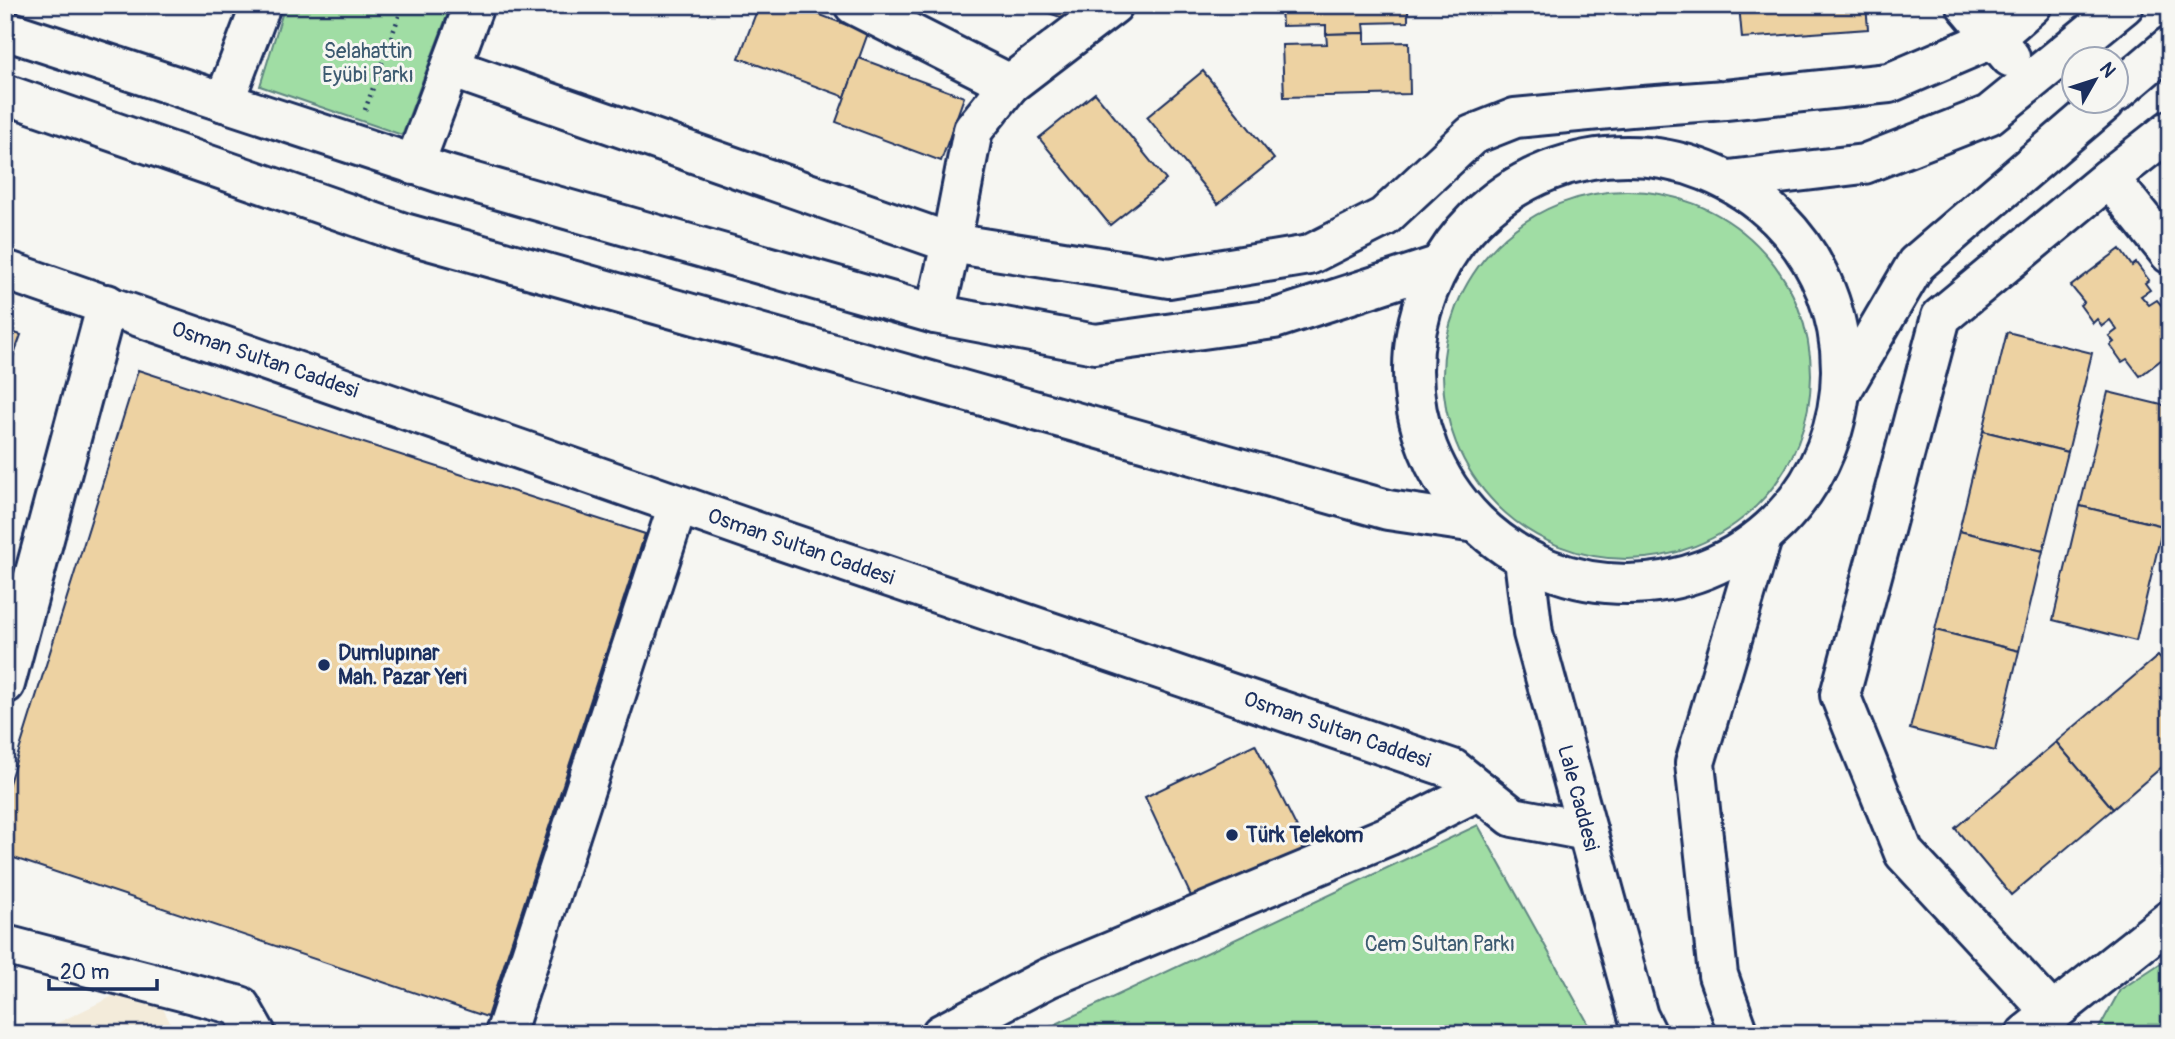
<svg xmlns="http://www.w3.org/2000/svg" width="2175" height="1039" viewBox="0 0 2175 1039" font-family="Pangolin,sans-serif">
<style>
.built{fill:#f3ebda}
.green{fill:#a0dda4;stroke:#5e8681;stroke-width:2}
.building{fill:#edd2a2;stroke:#1b2f5e;stroke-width:2}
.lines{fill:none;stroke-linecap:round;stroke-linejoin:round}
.minor-casing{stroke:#1b2f5e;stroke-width:44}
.major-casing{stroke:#1b2f5e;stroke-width:44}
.path{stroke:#1b2f5e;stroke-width:4.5;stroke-dasharray:2 5;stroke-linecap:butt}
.minor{stroke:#f6f6f2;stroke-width:38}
.major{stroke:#f6f6f2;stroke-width:38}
.poi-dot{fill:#1b2f5e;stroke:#f6f6f2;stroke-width:2.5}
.labels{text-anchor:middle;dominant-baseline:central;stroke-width:6;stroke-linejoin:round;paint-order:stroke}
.park-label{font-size:21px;fill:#3c5a70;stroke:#f6f6f2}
.street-label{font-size:21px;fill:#1b2f5e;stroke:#f6f6f2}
.poi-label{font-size:21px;font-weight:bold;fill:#1b2f5e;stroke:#f6f6f2;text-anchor:start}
</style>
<rect width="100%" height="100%" fill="#f6f6f2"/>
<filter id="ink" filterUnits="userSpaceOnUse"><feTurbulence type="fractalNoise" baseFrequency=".0143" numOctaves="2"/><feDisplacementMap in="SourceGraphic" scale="14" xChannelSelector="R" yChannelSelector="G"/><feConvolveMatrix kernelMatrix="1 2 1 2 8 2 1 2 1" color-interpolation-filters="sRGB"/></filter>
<g filter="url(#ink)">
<polygon class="built" points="148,979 176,1034 35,1034"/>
<g class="green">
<polygon points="285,5 451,5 402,135 260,86"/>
<circle cx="1627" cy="375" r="184"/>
<polygon points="1478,825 1594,1034 1035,1034"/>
<polygon points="2170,957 2170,1034 2096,1034 2120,990"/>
</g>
<g class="building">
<polygon points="759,5 794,5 868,33 845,97 739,58"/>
<polygon points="1026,5 1071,5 1066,19"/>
<polygon points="1281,5 1408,5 1408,22 1364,23 1365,33 1326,34 1326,25 1282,26"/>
<polygon points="1739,5 1866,5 1868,29 1742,38"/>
<polygon points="1365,33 1365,43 1409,42 1410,94 1284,97 1282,45 1327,44 1326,34"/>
<polygon points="859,58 964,97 941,161 836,122"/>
<polygon points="1203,71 1274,159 1218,204 1147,117"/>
<polygon points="1095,93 1166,180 1110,225 1039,138"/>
<polygon points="2120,249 2132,266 2136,263 2149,280 2145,283 2150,290 2141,296 2149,305 2157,300 2162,306 2166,303 2170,308 2170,353 2140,376 2127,359 2122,362 2110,345 2114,342 2109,336 2117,330 2110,320 2102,326 2097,319 2093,323 2080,305 2084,302 2071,286"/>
<polygon points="5,330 21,335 5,379"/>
<polygon points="2007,332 2092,353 2068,452 1983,431"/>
<polygon points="138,370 645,534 487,1017 5,855 5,796"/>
<polygon points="2108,392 2170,407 2170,499 2163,526 2080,506"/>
<polygon points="1983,431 2068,452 2043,551 1959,531"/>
<polygon points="2080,506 2163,526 2136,641 2053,620"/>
<polygon points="1959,531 2043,551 2019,651 1935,630"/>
<polygon points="1935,630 2019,651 1995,751 1910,729"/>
<polygon points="2158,656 2170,670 2170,760 2113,809 2056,742"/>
<polygon points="2056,742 2113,809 2011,895 1955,828"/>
<polygon points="1255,744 1309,852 1197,909 1145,797"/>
</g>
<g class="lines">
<defs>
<g id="minor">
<polyline points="854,5 1010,84"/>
<polyline points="1113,5 1010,84 973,130 951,243 1169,278 1309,255 1384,217 1472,135 1515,118 1630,107 1725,100 1889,83 1994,38 2032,5"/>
<polyline points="1966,5 2010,57"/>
<polyline points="451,68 951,243 935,314"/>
<polyline points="2116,92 2170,46"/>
<polyline points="224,102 261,5"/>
<polyline points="2170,130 2109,178 2170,254"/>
<polyline points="414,165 474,5"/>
<polyline points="1729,180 1864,164 1989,115 2124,5"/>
<polyline points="5,270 760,533 1453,769 1513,817 1587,831"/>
<polyline points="1841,392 1916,264 2105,102"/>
<polyline points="5,684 107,304"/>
<polyline points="5,945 240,1006 256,1034"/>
<polyline points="2052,1013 1904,853 1840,695 1941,317 2109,178"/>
<polyline points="505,1034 678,505"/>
<polyline points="941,1034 1048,978 1388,836 1479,790"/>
<polyline points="2026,1034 2170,920"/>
</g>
<g id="major">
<polyline points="5,30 447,175 935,314 1095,344 1274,319 1437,266"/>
<polyline points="5,94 404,233 1388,510 1476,523"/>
<circle cx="1627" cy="370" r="214"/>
<polyline points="1524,559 1533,633 1638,1016 1647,1034"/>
<polyline points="1739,1034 1718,975 1695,763 1762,538"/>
</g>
</defs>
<use href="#minor" class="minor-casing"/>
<use href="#major" class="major-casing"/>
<polyline class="path" points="365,110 403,5"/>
<use href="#minor" class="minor"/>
<use href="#major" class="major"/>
</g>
</g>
<g class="poi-dot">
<circle cx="324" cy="665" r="7"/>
<circle cx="1232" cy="835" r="7"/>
</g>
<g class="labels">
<g class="park-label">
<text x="368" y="51">Selahattin<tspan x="368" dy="24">Eyübi Parkı</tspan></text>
<text x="1440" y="944">Cem Sultan Parkı</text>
</g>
<g class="street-label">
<text transform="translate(265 360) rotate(19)">Osman Sultan Caddesi</text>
<text transform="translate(801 547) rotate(19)">Osman Sultan Caddesi</text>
<text transform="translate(1337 730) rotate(19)">Osman Sultan Caddesi</text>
<text transform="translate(1578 798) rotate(75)">Lale Caddesi</text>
</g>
<g class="poi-label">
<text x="338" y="653">Dumlupınar<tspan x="338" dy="24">Mah. Pazar Yeri</tspan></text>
<text x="1246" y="835">Türk Telekom</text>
</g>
</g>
<rect width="2175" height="1039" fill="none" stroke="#f6f6f2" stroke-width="28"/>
<rect x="14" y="14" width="2147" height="1011" fill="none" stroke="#1b2f5e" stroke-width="2.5" filter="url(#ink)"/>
<g transform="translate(2095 80) rotate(51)"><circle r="33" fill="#f6f6f2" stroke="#9ea6b7" stroke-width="2"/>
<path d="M0-5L12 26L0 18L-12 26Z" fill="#1b2f5e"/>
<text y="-10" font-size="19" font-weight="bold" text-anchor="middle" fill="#1b2f5e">N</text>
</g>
<path d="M49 979v10h108v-10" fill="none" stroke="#1b2f5e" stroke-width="3.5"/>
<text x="60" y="979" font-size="21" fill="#1b2f5e" stroke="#f6f6f2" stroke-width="5" paint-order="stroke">20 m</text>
</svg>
